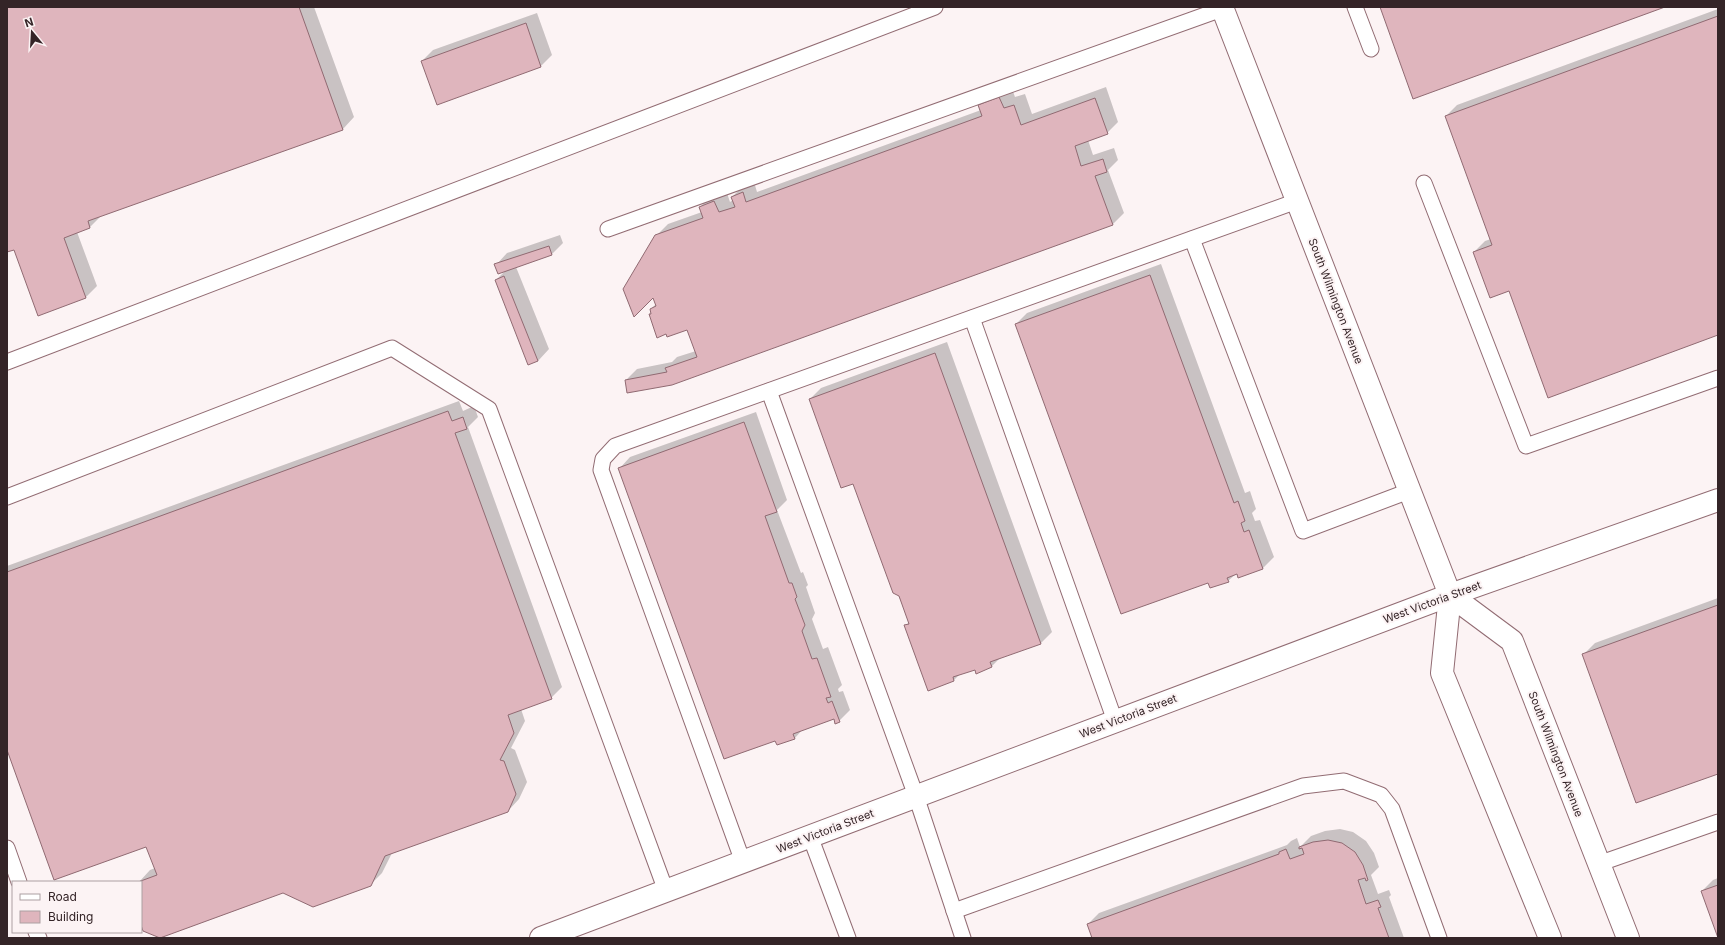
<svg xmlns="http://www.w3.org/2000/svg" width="1725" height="945" viewBox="0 0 1725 945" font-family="Inter,sans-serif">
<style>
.shadow{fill:#0003}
.building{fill:#dfb5bd;stroke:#906a72}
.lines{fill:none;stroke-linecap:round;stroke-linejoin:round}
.service-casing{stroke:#926c73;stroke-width:17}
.tertiary-casing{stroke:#926c73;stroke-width:24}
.secondary-casing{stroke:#926c73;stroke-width:24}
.service{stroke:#fff;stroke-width:15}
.tertiary{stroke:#fff;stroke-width:22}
.secondary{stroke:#fff;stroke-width:22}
.labels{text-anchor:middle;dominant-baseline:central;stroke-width:4;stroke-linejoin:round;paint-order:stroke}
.street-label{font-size:11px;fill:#342427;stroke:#fcf3f4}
</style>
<rect width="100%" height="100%" fill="#fcf3f4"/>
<g class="shadow">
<polygon points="7,7 314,7 354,117 343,129 101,216 90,227 77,232 97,286 86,297 15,248 7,251"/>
<polygon points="1718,9 1718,334 1510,290 1474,252 1485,241 1491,239 1446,116 1457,105"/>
<polygon points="537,13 552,55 541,66 422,61 433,50"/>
<polygon points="1011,86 1015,97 1025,94 1032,114 1106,87 1118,122 1107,133 1088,140 1093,155 1114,148 1118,160 1108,170 1124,213 1113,224 672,384 626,380 637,369 672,362 677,357 696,351 688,329 667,333 650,315 652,312 651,309 656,304 656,236 668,224 702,212 700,207 711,196 726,190 730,202 733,200 732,197 743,186 754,182 757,192 981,110 979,105 990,94"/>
<polygon points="560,235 563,243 552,254 516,267 549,349 538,361 496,280 506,270 496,265 507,253"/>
<polygon points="1161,264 1245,493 1250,491 1256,509 1252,513 1255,521 1260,520 1274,557 1263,568 1237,573 1228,581 1208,582 1016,324 1027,313"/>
<polygon points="947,342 1052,632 1041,643 1001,657 991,667 975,668 960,674 954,680 906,626 909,622 854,483 810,399 821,388"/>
<polygon points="459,401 463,411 474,406 478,417 468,427 562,687 551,698 521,709 525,721 511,748 515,750 527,782 519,799 508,811 392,853 382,873 370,885 284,892 141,922 141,882 139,882 150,870 155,868 147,846 7,747 7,566"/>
<polygon points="756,412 787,500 777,510 801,573 803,572 808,585 806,587 815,613 812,619 823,649 828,647 842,685 838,689 839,692 843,691 850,710 839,721 834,718 803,729 795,738 777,744 619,469 630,457"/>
<polygon points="1718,598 1718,773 1584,654 1595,643"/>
<polygon points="1340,829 1353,832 1366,841 1374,853 1379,867 1371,875 1378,894 1389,890 1391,895 1389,897 1404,938 1093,938 1088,924 1099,913 1287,845 1291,841 1297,838 1300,847 1311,836 1325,831"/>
<polygon points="1718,878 1718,936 1702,891 1713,880"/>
</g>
<g class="building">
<polygon points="7,7 299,7 343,130 88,221 90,228 64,238 86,298 38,316 14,250 7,252"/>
<polygon points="1380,7 1665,7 1413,99"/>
<polygon points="1718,16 1718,335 1548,398 1509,291 1490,298 1473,252 1492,245 1445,116"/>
<polygon points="526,23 541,67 437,105 421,61"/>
<polygon points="999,97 1004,108 1014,105 1021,125 1095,98 1108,134 1075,146 1081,166 1103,159 1107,172 1095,176 1113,225 672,385 627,393 625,380 667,372 665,368 697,357 687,330 667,337 666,334 657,338 649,314 651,314 650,309 656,306 653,298 634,317 623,289 655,235 703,218 699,207 714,201 719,212 735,207 731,197 743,192 746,202 982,116 978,105"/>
<polygon points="549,246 552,255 498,274 494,264"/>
<polygon points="1150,275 1234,503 1238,501 1245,521 1241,523 1244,532 1249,530 1263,569 1238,578 1237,574 1227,578 1229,582 1210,588 1208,583 1121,614 1015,324"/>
<polygon points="504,276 538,361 528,365 495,280"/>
<polygon points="935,353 1041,644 990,662 992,667 976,674 975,670 953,677 954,681 928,691 904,625 909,624 899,596 893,593 853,484 841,488 809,399"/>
<polygon points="448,411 452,421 463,417 467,429 455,433 552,699 508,715 514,733 500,760 504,761 516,794 508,812 385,856 371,886 313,907 283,893 160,938 143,931 141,925 141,882 138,882 157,875 146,847 54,880 7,750 7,572"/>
<polygon points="744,422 777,512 765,516 789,583 792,583 797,597 795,599 805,625 802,631 812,659 817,658 831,697 826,698 828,703 832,701 840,722 835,724 834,719 793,734 795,739 777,745 775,741 724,759 618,468"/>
<polygon points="1718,605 1718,774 1636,803 1582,654"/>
<polygon points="1328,840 1342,843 1355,852 1363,865 1368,880 1366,881 1365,878 1358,880 1366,904 1378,900 1381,907 1378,908 1389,938 1092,938 1087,924 1279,854 1279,852 1286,849 1290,859 1304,854 1302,848 1299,849 1299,847 1313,842"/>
<polygon points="1718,885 1718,938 1701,891"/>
</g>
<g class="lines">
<defs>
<g id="service">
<polyline points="1355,7 1371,49"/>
<polyline points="1424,183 1526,446 1718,378"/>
<polyline points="608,229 1222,9"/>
<polyline points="1192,239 1303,531 1409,491"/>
<polyline points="972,318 1115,721"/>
<polyline points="7,362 935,7"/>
<polyline points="769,391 916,796 963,938"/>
<polyline points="7,497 392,348 489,409 666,891"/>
<polyline points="810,836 848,938"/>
<polyline points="7,848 19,882"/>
<polyline points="743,862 601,470 603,459 615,446 1297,201"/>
<polyline points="1598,864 1718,822"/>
<polyline points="954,911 1303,786 1344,781 1381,795 1392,809 1439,938"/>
<polyline points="36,932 39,938"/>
</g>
<polyline id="tertiary" points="1450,595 1718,500"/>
<g id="secondary">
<polyline points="1222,7 1450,595 1442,673 1550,938"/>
<polyline points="1450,595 1512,641 1628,938"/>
<polyline points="541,938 1450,595"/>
</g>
</defs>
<use href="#service" class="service-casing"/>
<use href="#tertiary" class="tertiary-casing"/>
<use href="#secondary" class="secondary-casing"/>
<use href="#service" class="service"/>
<use href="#tertiary" class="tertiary"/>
<use href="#secondary" class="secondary"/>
</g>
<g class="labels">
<g class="street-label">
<text transform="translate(1336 301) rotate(69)">South Wilmington Avenue</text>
<text transform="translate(1432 602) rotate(-20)">West Victoria Street</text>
<text transform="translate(1128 716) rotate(-21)">West Victoria Street</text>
<text transform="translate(1556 754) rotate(69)">South Wilmington Avenue</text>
<text transform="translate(825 831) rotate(-21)">West Victoria Street</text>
</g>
</g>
<rect width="1725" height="945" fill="none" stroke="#342427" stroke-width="16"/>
<rect x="12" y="881" width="130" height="52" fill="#fcf3f4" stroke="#aca0a2"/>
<rect x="20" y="894" width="20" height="6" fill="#ffffff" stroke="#aca0a2"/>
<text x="48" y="901" font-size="12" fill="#342427">Road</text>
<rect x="20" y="911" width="20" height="12" fill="#dfb5bd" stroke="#aca0a2"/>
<text x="48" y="921" font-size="12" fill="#342427">Building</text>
<g transform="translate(32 32) rotate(342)" stroke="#fcf3f4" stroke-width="3" paint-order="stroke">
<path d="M0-3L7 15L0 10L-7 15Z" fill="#342427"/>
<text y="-6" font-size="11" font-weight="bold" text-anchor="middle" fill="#342427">N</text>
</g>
</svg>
